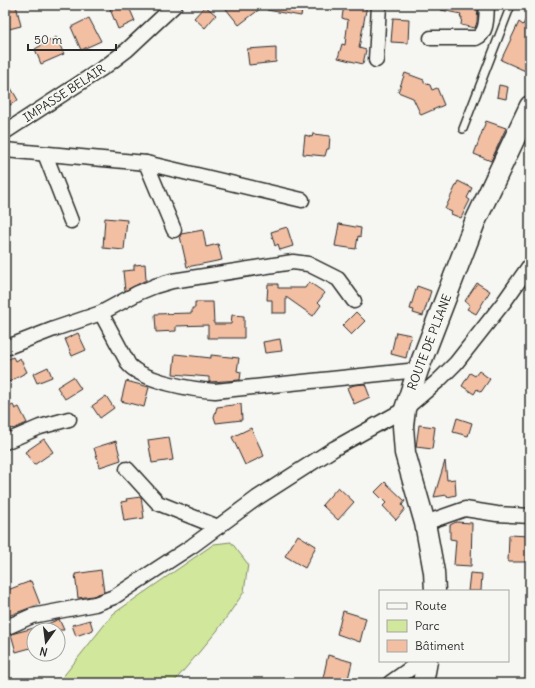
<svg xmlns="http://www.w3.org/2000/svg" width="535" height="688" viewBox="0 0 535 688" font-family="Delius,sans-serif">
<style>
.green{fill:#d1e79c;stroke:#7e8964}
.building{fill:#f2bfa3;stroke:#2b2b2b}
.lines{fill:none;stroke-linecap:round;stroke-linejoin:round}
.lane-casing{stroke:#2b2b2b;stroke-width:10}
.street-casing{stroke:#2b2b2b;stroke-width:17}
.secondary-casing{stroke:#2b2b2b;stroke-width:23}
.lane{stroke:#f6f6f2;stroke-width:7}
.street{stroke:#f6f6f2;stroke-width:14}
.secondary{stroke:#f6f6f2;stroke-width:20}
.labels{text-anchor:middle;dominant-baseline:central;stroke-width:4;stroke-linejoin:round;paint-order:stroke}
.street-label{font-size:12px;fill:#2b2b2b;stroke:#f6f6f2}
</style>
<rect width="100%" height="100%" fill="#f6f6f2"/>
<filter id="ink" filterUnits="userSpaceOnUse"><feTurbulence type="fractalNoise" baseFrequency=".025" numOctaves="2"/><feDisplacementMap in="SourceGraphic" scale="8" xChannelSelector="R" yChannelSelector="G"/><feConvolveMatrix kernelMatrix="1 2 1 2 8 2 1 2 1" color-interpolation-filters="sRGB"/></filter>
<g filter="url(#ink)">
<polygon class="green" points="231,542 248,564 244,592 217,631 173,683 31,683 62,678 113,614 214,544"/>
<g class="building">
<polygon points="5,5 16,5 21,26 5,30"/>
<polygon points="120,5 128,5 135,21 118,29 110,9"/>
<polygon points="231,5 265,5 239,25 226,9"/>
<polygon points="267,5 303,5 301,16 267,10"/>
<polygon points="344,5 367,5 359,48 366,50 363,64 338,58 342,44 345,45 348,20 342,18"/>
<polygon points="441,5 478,5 477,22 475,28 461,25 462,17 460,17 461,14 441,10"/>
<polygon points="205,6 216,15 205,28 194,18"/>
<polygon points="530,10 530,73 501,60 519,22 523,25"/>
<polygon points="89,18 101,41 81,50 71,27"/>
<polygon points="393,18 409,19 408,43 391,42"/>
<polygon points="56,37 64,54 41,64 35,49"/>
<polygon points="276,47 276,62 249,65 247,49"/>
<polygon points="405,73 424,80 424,83 430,85 432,90 437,88 444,105 421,115 413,98 398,92"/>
<polygon points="5,78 18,100 5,108"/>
<polygon points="499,85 508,87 506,99 497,97"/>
<polygon points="486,121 506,128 491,161 474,154"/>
<polygon points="313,134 330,136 329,149 327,149 325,156 303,154 305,135 312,137"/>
<polygon points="458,181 472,188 467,198 470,200 461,218 451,214 452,212 445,209"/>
<polygon points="105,218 127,220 124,250 103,248"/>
<polygon points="339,224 361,228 360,237 358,236 356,249 335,246"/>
<polygon points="287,227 293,246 280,250 278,244 275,246 271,232"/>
<polygon points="203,230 206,247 218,244 222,260 187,267 180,236 181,234"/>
<polygon points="145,264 146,280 125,291 123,271 134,270 134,265"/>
<polygon points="309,282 325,293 318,302 321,305 313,316 286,297 286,313 272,313 272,300 267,300 268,284 278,284 278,288 305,288"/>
<polygon points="477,283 490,291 476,314 467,309 470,305 465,301"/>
<polygon points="417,286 431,291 423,316 413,313 414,310 410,309"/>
<polygon points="195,302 213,302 214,324 231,324 232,315 244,316 244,338 208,338 208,325 176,326 176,331 156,332 155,314 192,313 192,308 195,308"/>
<polygon points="356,312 365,321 351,335 342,326"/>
<polygon points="396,332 411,335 406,358 391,354"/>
<polygon points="78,333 86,350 72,356 65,339"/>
<polygon points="280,339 282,351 265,353 263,342"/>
<polygon points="175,354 211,358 211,355 239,358 237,371 241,372 240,380 209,382 209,377 173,374"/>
<polygon points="13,357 15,361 20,358 27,372 5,384 5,361"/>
<polygon points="48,367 52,377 37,383 33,374"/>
<polygon points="479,371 490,379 481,392 477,389 474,394 462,386 470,373 475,376"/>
<polygon points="73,377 81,389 65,399 57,387"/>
<polygon points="126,381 149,387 144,407 121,401"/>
<polygon points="365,384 370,397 354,404 347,388 354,385"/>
<polygon points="106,396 114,408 100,418 92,406"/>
<polygon points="241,404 242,420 216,423 214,417 217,407"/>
<polygon points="13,405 15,409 19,407 27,423 13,429 12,428 5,432 5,409"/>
<polygon points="457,418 472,423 468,436 453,432"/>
<polygon points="419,425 435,427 432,449 416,447"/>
<polygon points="251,428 264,456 245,465 232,437"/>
<polygon points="169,437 173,460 152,463 148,440"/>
<polygon points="44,439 53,452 34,465 25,452"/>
<polygon points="116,441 121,460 100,467 94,448"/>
<polygon points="445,461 447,480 455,479 456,495 448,497 447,495 434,497"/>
<polygon points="385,482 405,501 402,505 405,509 396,520 383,506 386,503 375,492"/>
<polygon points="338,487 354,502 338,520 322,505"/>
<polygon points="141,497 144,518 124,521 121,502 127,501 126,499"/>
<polygon points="456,522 472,523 471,566 454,565 456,540 450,539 450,525"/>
<polygon points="298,535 316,546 305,568 285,556"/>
<polygon points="509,535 530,536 530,562 508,562"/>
<polygon points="101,570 104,592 93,596 78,598 75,574"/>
<polygon points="470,573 482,574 481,591 468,591"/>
<polygon points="31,581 40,604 8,616 5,609 5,591"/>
<polygon points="343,611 366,618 360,642 337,634"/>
<polygon points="59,619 64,630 34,630 34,647 16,652 11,634 34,628 34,630"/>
<polygon points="90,620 93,630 76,636 72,625"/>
<polygon points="328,655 352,662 347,683 322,683"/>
</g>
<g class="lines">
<defs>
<polyline id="lane" points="463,129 511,5"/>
<g id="street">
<path d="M431,38H476C488,33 486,16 487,5"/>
<polyline points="376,60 379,5"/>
<polyline points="5,132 106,66 127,50 175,5"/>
<polyline points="5,150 146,163 302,200"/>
<polyline points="45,154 71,221"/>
<polyline points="146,163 174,230"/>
<path d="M101,313L129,365C144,381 193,390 215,391L418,370"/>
<polyline points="5,348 54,329 101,313 138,293 155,286 172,281 293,262 308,264 338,279 354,301"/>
<polyline points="5,442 40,427 69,419"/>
<polyline points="127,469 158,503 218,527"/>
<polyline points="425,523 465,509 497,514 530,516"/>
<polyline points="5,628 32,616 95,604 114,597 192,546 257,498 335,448 405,409 439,380 456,363 504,302 530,265"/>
<polyline points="390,683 421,661"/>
</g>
<g id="secondary">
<polyline points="435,591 434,572 425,523 405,453 403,426 405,409 418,370 475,222 530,106"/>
<polyline points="423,683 427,661"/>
</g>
</defs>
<use href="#lane" class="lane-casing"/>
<use href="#street" class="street-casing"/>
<use href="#secondary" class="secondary-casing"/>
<use href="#lane" class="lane"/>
<use href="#street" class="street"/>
<use href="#secondary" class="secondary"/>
</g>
</g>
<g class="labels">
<g class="street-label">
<text transform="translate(64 93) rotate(-33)">IMPASSE BELAIR</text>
<text transform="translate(429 342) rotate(-69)">ROUTE DE PLIANE</text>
</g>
</g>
<rect width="535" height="688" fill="none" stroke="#f6f6f2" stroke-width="20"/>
<rect x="10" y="10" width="515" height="668" fill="none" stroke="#2b2b2b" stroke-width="1.5" filter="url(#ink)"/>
<rect x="379" y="590" width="130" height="72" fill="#f6f6f2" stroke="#a5a5a2"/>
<rect x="387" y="603" width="20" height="6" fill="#f6f6f2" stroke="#a5a5a2"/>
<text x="415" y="610" font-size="12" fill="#2b2b2b">Route</text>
<rect x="387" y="620" width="20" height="12" fill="#d1e79c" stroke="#a5a5a2"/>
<text x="415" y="630" font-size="12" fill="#2b2b2b">Parc</text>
<rect x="387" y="640" width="20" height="12" fill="#f2bfa3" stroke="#a5a5a2"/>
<text x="415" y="650" font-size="12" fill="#2b2b2b">Bâtiment</text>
<g transform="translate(46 642) rotate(194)"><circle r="19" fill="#f6f6f2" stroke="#a5a5a2"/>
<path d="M0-3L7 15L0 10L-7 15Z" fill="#2b2b2b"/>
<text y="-6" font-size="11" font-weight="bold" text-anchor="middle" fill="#2b2b2b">N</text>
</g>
<path d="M28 44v6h88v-6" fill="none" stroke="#2b2b2b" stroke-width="2"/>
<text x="34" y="44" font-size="12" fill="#2b2b2b" stroke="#f6f6f2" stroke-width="3" paint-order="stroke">50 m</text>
</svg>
